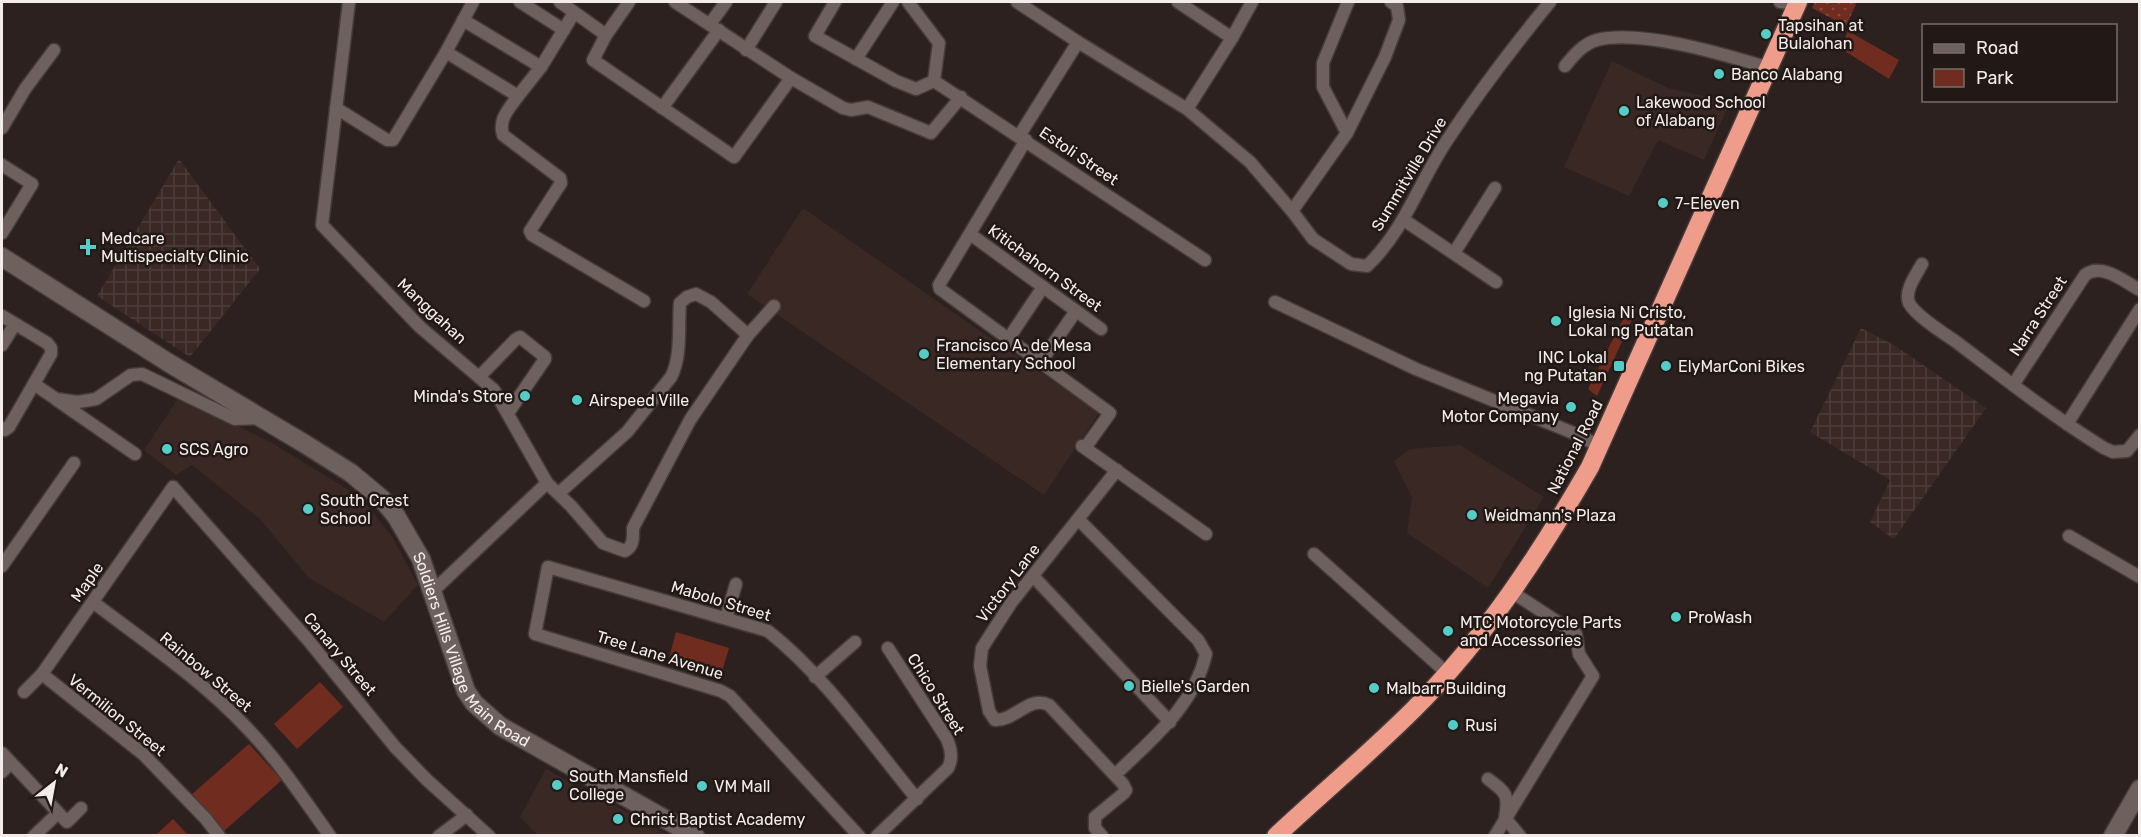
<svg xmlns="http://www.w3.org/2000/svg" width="2141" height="837" viewBox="0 0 2141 837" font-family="Rubik,sans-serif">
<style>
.built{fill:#3a2825}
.industrial{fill:url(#industrial-grid)}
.green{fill:#712c20}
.garden{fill:url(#garden-dots)}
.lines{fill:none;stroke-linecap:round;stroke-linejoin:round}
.street-casing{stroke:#453c3a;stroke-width:15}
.secondary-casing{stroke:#453c3a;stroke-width:21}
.highway-casing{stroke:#453c3a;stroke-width:21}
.street{stroke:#6d605d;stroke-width:12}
.secondary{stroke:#6d605d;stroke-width:18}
.highway{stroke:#ef9c8b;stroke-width:18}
.poi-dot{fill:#54cdc7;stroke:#221816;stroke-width:2}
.labels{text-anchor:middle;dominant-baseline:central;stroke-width:5;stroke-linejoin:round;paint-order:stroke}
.poi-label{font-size:16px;fill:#f3ecea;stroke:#221816;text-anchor:start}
.street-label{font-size:16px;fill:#f3ecea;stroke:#221816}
</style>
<defs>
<pattern id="industrial-grid" width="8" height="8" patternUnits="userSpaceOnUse" patternTransform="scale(1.5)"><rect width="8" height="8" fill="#3a2825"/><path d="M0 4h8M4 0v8" fill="none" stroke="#4d3d3a"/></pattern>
<pattern id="garden-dots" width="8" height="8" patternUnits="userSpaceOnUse" patternTransform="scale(1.5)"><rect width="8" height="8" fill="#712c20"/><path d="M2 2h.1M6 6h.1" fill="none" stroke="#864b41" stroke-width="1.8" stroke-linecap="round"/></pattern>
</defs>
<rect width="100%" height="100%" fill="#2c211f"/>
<g class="built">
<polygon points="1612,61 1668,88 1730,102 1704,160 1658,140 1629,196 1564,167"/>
<polygon points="803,208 1099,413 1044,495 747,294"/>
<polygon points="179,397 272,443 360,497 392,536 418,585 384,622 309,578 261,520 192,465 176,475 144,450"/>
<polygon points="1460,445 1544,497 1488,588 1407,533 1412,497 1394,461 1410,449"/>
<polygon points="546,769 608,802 668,835 537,835 520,817"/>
</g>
<g class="industrial">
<polygon points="179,159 260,269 190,357 97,296"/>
<polygon points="1861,328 1894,345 1986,408 1894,539 1870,522 1890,480 1810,432"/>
</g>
<g class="green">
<polygon points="1848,31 1899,60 1889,79 1840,48"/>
<polygon points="1630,305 1637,309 1597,396 1588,389"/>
<polygon points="676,632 729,648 720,678 668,662"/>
<polygon points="320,682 343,707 297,749 274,724"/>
<polygon points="249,744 282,780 224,831 191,795"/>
<polygon points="173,819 188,835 156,835"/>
</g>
<polygon class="garden" points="1815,2 1857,2 1846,26 1812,8"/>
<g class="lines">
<defs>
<g id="street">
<path d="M349,2L322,225L420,327L494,390L547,483L571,506L603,543L625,551C634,546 633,538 633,528L690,420L748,335L774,306"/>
<polyline points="473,2 446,52 518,96 541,67 574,13"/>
<polyline points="520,2 564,30"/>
<polyline points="560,2 606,35"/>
<polyline points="629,2 606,35 593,60 734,157 791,78"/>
<polyline points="675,2 791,78 843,108 851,110 868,107 931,133 961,97"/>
<polyline points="835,2 815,36 896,81 916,89 934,81"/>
<polyline points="908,2 939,43 934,81"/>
<path d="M1017,2L1078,42L1187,109L1250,162L1292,211L1313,239L1351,264L1367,266C1404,231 1419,183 1446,142C1478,93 1513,47 1550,2"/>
<polyline points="1178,2 1232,38"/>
<polyline points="1780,2 1797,4"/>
<polyline points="463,20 541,67"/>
<polyline points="710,24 726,2"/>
<polyline points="746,50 776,2"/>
<polyline points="856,59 893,2"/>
<path d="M1565,66C1574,55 1583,44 1597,40C1642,29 1725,55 1769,68"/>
<polyline points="934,81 1205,260"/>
<path d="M518,96C509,109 498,119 503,135L560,178L561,183L530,231L532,235L644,301"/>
<polyline points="336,108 387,140 393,140 446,52"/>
<polyline points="662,108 719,30"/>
<polyline points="1187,109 1232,38 1252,2"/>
<polyline points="2,128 25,89 54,50"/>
<polyline points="1347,133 1323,87 1323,63 1348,2"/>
<polyline points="1019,136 1078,42"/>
<polyline points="1026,140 939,285 940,289 1110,413 1085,448"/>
<polyline points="2,165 32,184 2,233"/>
<polyline points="1292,211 1347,133 1385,57 1399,20 1397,6 1391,2"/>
<polyline points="1404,220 1496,282"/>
<polyline points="970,234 1101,329"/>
<polyline points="1454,253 1495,188"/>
<path d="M1922,264C1916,275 1904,291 1909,303C1915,315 1943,333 1955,341C2004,378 2052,416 2104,448L2113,452L2127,451L2140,435"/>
<polyline points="1275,302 1416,369 1571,432 1600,446"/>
<polyline points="2,316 47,343 51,348 51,354 9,427 5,430 2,428"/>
<polyline points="1013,332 1043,287"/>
<polyline points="2,345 15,324"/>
<polyline points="1044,357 1076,311"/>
<polyline points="479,377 516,339 520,337 545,357 545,359 508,413"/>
<polyline points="34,384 56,399 78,402 96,399 131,375 142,374 235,419 259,418"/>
<path d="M2013,385L2085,275C2101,262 2125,282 2140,290"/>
<polyline points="57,400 135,454"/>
<polyline points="2067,424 2140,309"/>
<polyline points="1082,446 1206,534"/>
<path d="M559,493L627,432L671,377C682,356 678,326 680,303L687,297L696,294L711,302L748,335"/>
<path d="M1078,519L1198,640L1206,654C1194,706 1152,739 1115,775"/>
<polyline points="2069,536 2140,577"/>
<polyline points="1314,554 1447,673"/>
<polyline points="2,566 74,463"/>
<polyline points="1033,576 1170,722"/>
<polyline points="433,591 547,483"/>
<path d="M93,602C145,642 201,679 246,727C278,760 303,798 330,836"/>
<polyline points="726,618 736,584"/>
<polyline points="42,674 143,754 206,819 219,836"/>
<polyline points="815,677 855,642"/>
<polyline points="24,692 42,674 173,487 308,640 395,747 427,780 489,836"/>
<polyline points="2,753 67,822 81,808"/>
<polyline points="2,772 11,763"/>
<path d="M1488,779C1507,793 1509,795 1505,818L1520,836"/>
<polyline points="34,836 58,813"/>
<polyline points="439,836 467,815"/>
<path d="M859,836L730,696L721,691L535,634L548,567L768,631C826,677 870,742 917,799"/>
<path d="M877,836L948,768C953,758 951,749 947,739L888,648"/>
<path d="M1102,836L1095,828V817L1124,793L1126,790L1123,784L1049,705C1029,695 1015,721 995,720L989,711L980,666L982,648L1011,603L1117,470"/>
<polyline points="1495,836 1593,676 1579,654 1576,634 1512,592"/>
</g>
<g id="secondary">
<path id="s1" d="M2,257L169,363L305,444L351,473L382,499L396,516L421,559L466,691L474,703L500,726L695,836"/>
<polyline points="2113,836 2140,789"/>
</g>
<path id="highway" d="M1276,836C1322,793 1370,753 1414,709C1485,638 1540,554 1590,467L1798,2"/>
</defs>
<use href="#street" class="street-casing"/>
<use href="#secondary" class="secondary-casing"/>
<use href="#highway" class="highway-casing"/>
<use href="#street" class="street"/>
<use href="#secondary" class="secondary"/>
<use href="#highway" class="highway"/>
</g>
<g class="poi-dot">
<circle cx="1766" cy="34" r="6"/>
<circle cx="1719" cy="74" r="6"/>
<circle cx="1624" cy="111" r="6"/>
<circle cx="1663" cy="203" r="6"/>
<path d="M85 238h6v6h6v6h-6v6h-6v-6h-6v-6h6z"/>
<circle cx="1556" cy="321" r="6"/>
<circle cx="924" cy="354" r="6"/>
<rect x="1613" y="360" width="12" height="12" rx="3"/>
<circle cx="1666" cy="366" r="6"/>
<circle cx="525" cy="396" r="6"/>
<circle cx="577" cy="400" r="6"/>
<circle cx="1571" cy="407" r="6"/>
<circle cx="167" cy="449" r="6"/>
<circle cx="308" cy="509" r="6"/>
<circle cx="1472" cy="515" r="6"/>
<circle cx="1676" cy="617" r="6"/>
<circle cx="1448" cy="631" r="6"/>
<circle cx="1129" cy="686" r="6"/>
<circle cx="1374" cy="688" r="6"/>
<circle cx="1453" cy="725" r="6"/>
<circle cx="557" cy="785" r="6"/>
<circle cx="702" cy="786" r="6"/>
<circle cx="618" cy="819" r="6"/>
</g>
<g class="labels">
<g class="poi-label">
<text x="1778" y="25">Tapsihan at<tspan x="1778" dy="18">Bulalohan</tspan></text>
<text x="1731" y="74">Banco Alabang</text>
<text x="1636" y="102">Lakewood School<tspan x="1636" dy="18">of Alabang</tspan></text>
<text x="1675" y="203">7-Eleven</text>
<text x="101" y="238">Medcare<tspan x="101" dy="18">Multispecialty Clinic</tspan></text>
<text x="1568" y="312">Iglesia Ni Cristo,<tspan x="1568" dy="18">Lokal ng Putatan</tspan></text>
<text x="936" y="345">Francisco A. de Mesa<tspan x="936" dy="18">Elementary School</tspan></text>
<text x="1607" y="357" text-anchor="end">INC Lokal<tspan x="1607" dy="18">ng Putatan</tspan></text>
<text x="1678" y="366">ElyMarConi Bikes</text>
<text x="513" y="396" text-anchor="end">Minda's Store</text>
<text x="1559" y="398" text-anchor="end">Megavia<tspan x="1559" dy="18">Motor Company</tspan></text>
<text x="589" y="400">Airspeed Ville</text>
<text x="179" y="449">SCS Agro</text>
<text x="320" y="500">South Crest<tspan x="320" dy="18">School</tspan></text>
<text x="1484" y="515">Weidmann's Plaza</text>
<text x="1688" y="617">ProWash</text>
<text x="1460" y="622">MTC Motorcycle Parts<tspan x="1460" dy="18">and Accessories</tspan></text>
<text x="1141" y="686">Bielle's Garden</text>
<text x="1386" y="688">Malbarr Building</text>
<text x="1465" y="725">Rusi</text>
<text x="569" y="776">South Mansfield<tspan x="569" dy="18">College</tspan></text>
<text x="714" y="786">VM Mall</text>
<text x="630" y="819">Christ Baptist Academy</text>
</g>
<g class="street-label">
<text transform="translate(1079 156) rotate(34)">Estoli Street</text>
<text transform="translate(1409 174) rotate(-59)">Summitville Drive</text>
<text transform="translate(1045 268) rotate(36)">Kitichahorn Street</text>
<text transform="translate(432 311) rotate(43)">Manggahan</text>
<text transform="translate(2038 316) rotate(-57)">Narra Street</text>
<text transform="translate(1575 447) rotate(-63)">National Road</text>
<text transform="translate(87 582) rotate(-55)">Maple</text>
<text transform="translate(1008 583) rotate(-53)">Victory Lane</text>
<text transform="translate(721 601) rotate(17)">Mabolo Street</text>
<text stroke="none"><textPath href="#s1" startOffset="630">Soldiers Hills Village Main Road</textPath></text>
<text transform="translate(340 654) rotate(50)">Canary Street</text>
<text transform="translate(660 655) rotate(17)">Tree Lane Avenue</text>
<text transform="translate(206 672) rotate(40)">Rainbow Street</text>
<text transform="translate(936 694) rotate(58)">Chico Street</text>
<text transform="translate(117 715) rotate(39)">Vermilion Street</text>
</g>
</g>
<rect width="2141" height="837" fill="none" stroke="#f3ecea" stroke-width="6"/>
<rect x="1922" y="24" width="195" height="78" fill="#221816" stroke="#766d6b" stroke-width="1.5"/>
<rect x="1934" y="44" width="30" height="9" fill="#6d605d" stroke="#766d6b" stroke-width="1.5"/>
<text x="1976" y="54" font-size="18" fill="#f3ecea">Road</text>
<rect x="1934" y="69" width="30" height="18" fill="#712c20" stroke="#766d6b" stroke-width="1.5"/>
<text x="1976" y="84" font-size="18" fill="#f3ecea">Park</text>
<g transform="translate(54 783) rotate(31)" stroke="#221816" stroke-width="4.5" paint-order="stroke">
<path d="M0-4.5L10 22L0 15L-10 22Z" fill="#f3ecea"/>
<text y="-9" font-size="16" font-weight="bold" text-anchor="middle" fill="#f3ecea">N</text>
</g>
</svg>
